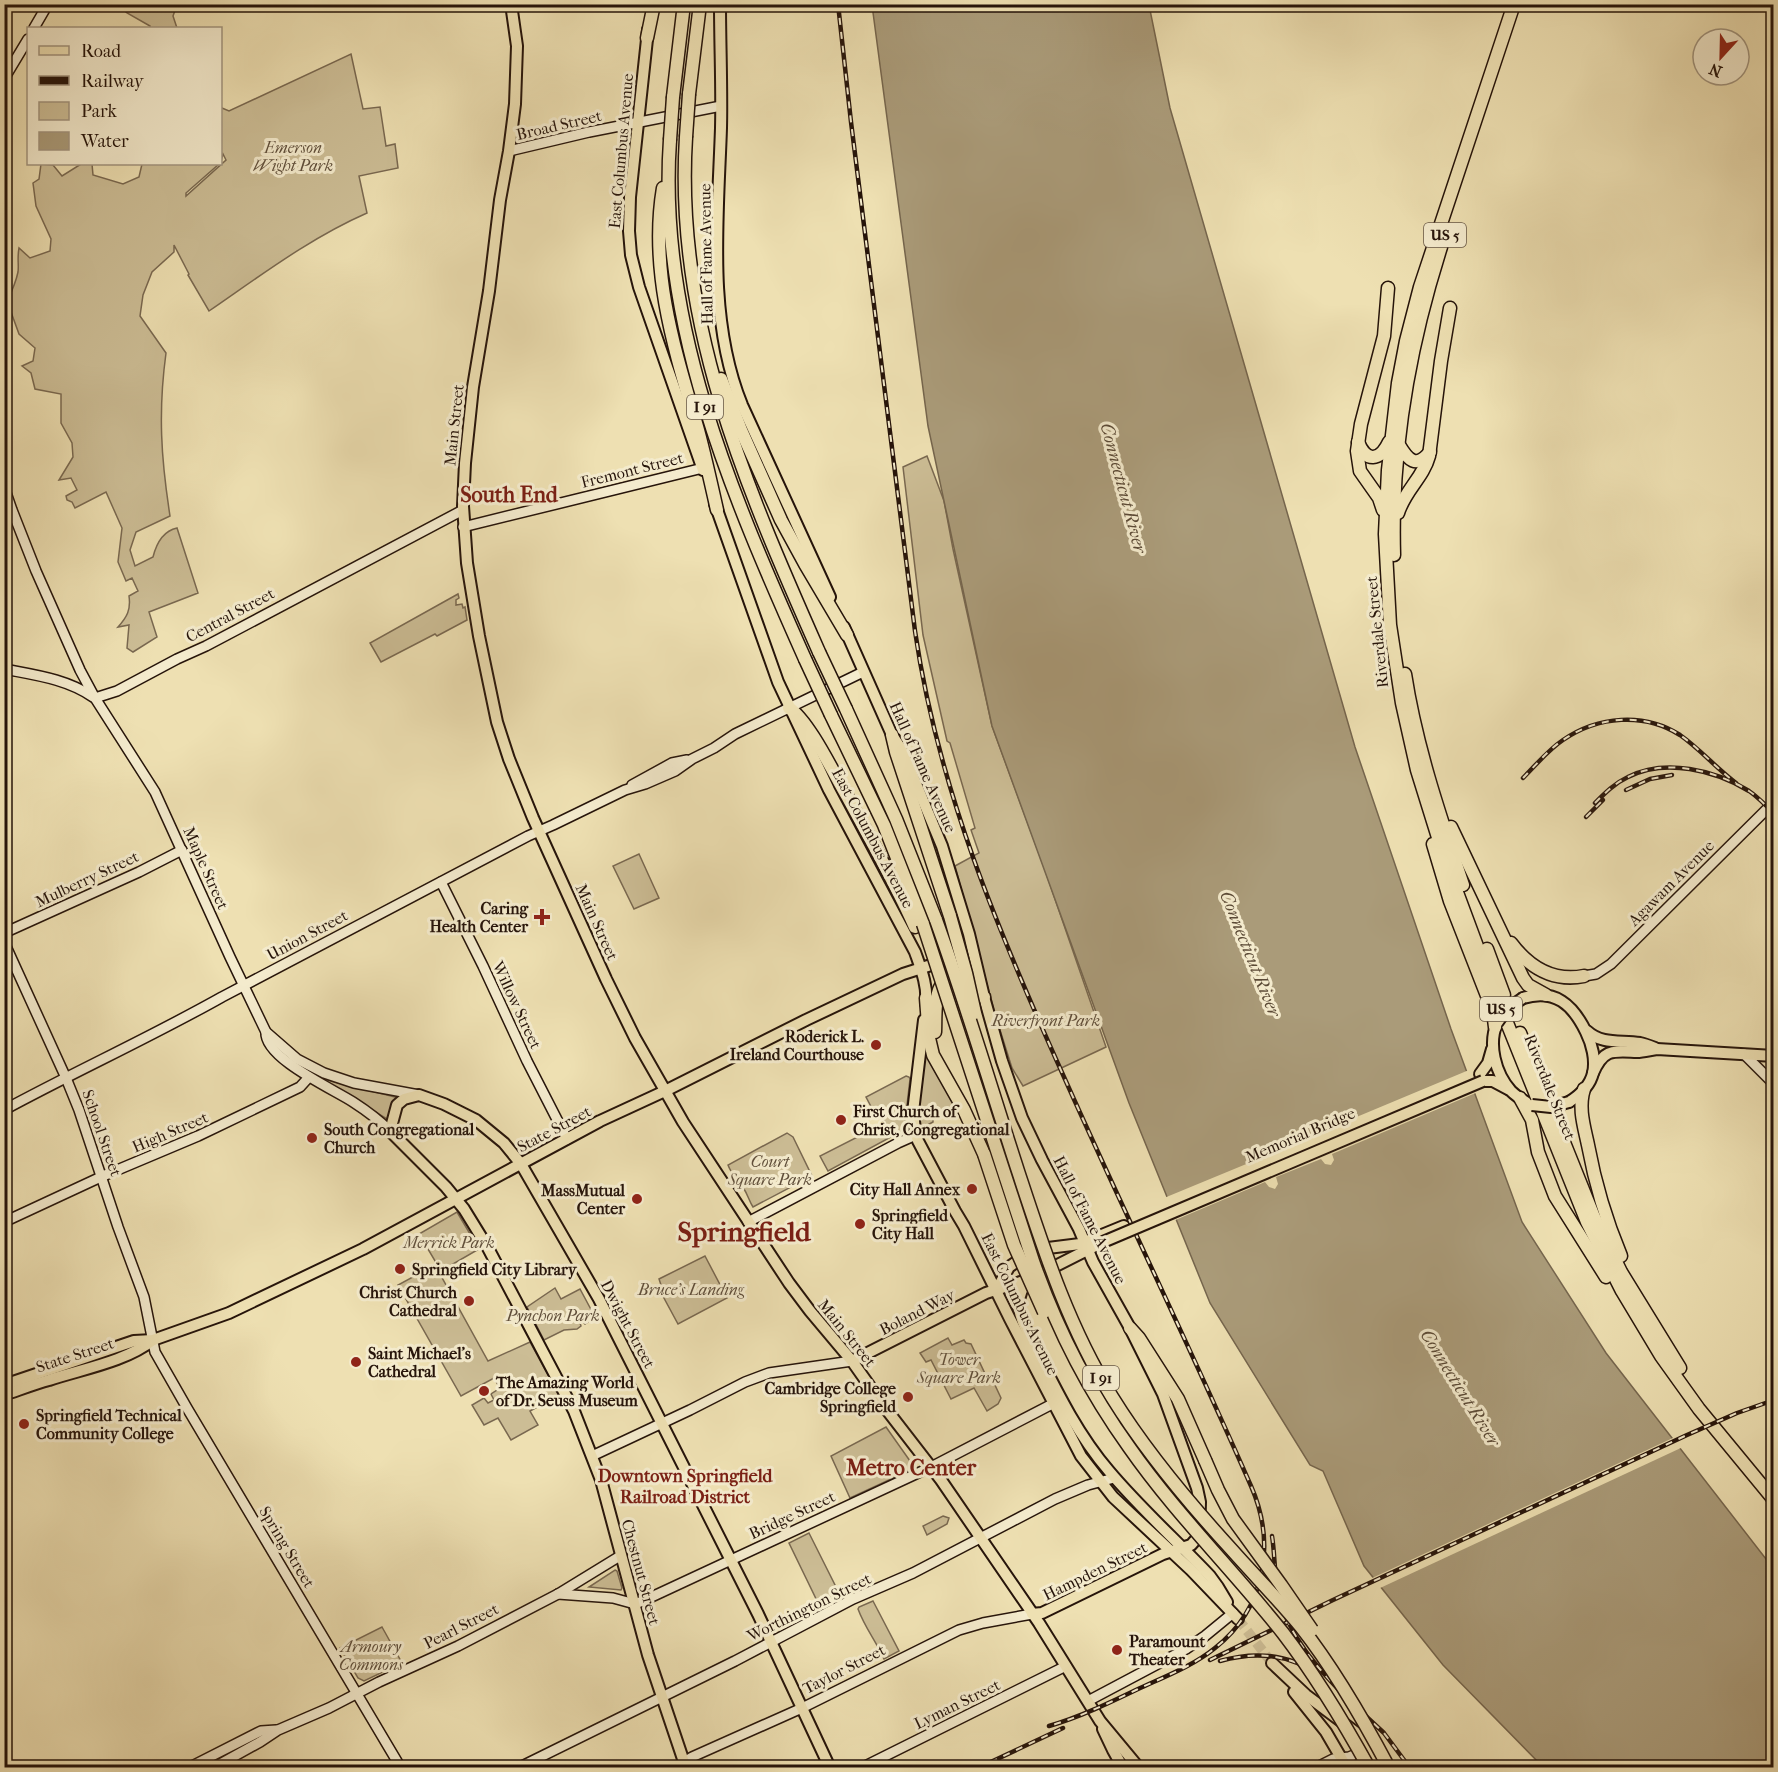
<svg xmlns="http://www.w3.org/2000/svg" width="1778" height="1772" viewBox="0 0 1778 1772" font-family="'IM FELL French Canon',serif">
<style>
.green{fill:#ccbd95;stroke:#796850;stroke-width:1.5}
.water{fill:#aa9b79;stroke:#75654d;stroke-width:1.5}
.pier{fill:#eee0b2}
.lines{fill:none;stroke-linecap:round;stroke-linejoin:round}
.primary-tunnel{stroke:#d0c199;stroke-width:10;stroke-dasharray:10 5;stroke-linecap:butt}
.secondary-casing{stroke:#26140a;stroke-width:12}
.primary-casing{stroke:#26140a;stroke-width:14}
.highway-casing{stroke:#26140a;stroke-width:15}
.secondary{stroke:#f4ebcd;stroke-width:9}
.primary{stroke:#eee0b2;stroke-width:10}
.highway{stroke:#eee0b2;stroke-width:12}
.rail-casing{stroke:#26140a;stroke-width:4.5}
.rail{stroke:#f4ebcd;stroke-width:2;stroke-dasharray:7;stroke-linecap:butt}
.primary-bridge-casing{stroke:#26140a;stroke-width:14;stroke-linecap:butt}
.highway-bridge-casing{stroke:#26140a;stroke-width:15;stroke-linecap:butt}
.primary-bridge{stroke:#eee0b2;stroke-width:10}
.highway-bridge{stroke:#eee0b2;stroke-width:12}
.poi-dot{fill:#8f2418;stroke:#f4ebcd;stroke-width:2}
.labels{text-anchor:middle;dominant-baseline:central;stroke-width:6;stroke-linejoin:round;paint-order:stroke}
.shield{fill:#f4ebcd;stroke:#645444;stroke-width:1.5}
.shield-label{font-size:15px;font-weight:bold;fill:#26140a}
.street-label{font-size:16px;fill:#26140a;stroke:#f4ebcd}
.park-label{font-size:16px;font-style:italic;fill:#604f3b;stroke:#f4ebcd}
.poi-label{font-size:16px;font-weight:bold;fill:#26140a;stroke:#f4ebcd;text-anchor:start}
.water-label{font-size:18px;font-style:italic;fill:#5b4a36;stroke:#f4ebcd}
.neighbourhood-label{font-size:18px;font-weight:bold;fill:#7a1f14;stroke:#f4ebcd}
.district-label{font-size:22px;font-weight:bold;fill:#7a1f14;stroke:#f4ebcd}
.town-label{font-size:28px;font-weight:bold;fill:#7a1f14;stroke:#f4ebcd}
</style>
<rect width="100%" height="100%" fill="#eee0b2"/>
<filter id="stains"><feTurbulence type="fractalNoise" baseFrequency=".00333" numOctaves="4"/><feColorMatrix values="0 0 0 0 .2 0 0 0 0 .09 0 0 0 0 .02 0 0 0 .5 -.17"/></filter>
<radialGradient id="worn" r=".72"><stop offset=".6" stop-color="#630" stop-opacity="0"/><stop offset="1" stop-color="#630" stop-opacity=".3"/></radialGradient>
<g class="green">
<polygon points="118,5 177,5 173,16 177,28 150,28 150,26 127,13"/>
<path d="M351,54L363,109L380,107L386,146L395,144L398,168L359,176L367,213C310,238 260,276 209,311L188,275L189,274L174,245V252L152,272L143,295L140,316L166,353C158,412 161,458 170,516L136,532L130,550L135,566L153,557C156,545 163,531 177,528L198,593L149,612L157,637L133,652L127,648L129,625L118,627C127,617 131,610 129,596L138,591L132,578L126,581L118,562L122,528L106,492L75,508L72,502L67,500L66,496L77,490L71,478L59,480L73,457L72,443L61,423V394L35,389L31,373L22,366L33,361L35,348L19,334L7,301C12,291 16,282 18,272C19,264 17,259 19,248L30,258L50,251L51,239L36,206L33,183L39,179L41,164L53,165L62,176L81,164H92L93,175L123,184L139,177L142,164H219L186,193V196L226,160L223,154L221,161L220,112L222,108L229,111Z"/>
<polygon points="927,456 944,501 953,549 992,726 1045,870 1106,1047 1023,1086 1012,1068 995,1014 955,866 979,853 971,830 975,828 950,743 947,741 923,635 903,467"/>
<polygon points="458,594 459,598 456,600 456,605 462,604 463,608 465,607 467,620 437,636 435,634 381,662 370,643"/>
<polygon points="639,854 659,898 634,909 613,866"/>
<polygon points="926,1049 956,1104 933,1117 933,1122 922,1128 919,1126 918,1113"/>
<polygon points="906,1076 909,1077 910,1079 905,1122 902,1131 828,1171 820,1156 885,1123 877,1113 875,1114 866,1097"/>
<polygon points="319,1078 399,1098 387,1119"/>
<path d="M787,1133L793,1137L812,1176L753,1207C749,1201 748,1195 744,1189C739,1181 731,1174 728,1165Z"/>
<polygon points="457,1212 479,1249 441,1271 419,1234"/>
<polygon points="705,1256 727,1298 678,1324 658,1287 661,1285 659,1279"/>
<polygon points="435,1265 488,1361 530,1342 559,1395 530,1411 538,1425 511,1440 498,1418 484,1425 472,1405 484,1398 488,1403 494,1400 491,1394 500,1388 494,1378 461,1396 398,1285"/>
<polygon points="555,1288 561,1299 580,1289 595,1317 585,1324 583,1322 580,1323 581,1326 577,1329 564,1330 544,1340 527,1307"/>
<polygon points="948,1338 952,1345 964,1340 966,1343 971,1344 989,1382 993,1381 1001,1398 998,1404 987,1411 974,1388 951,1399 931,1360 926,1362 920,1353"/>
<polygon points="886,1427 915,1468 850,1498 831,1456"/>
<polygon points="943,1516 949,1518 947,1524 927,1535 923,1526"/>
<polygon points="809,1533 842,1599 821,1609 789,1543"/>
<polygon points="615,1570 617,1571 622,1588 621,1590 589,1587"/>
<path d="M873,1601L899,1651L884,1659C876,1641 865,1628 858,1609L859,1607Z"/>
<polygon points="382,1627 402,1663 364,1681 358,1678 340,1648"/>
</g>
<polygon class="water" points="872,5 1149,5 1170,108 1355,747 1451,1029 1522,1222 1606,1353 1773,1568 1773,1767 1543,1767 1443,1665 1364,1566 1323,1471 1310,1465 1210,1303 1129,1103 992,726 928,426"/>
<g class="pier">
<polygon points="1469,1070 1478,1092 1332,1154 1334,1160 1331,1165 1325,1164 1321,1159 1276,1177 1278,1184 1275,1189 1269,1187 1265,1182 1173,1221 1164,1198 1256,1160 1254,1152 1257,1147 1263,1149 1267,1155 1312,1136 1310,1129 1313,1124 1319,1125 1323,1131"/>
<polygon points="1675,1437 1683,1447 1378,1589 1370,1579"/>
</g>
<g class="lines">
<polyline class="primary-tunnel" points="1238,1619 1272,1663"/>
<defs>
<g id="secondary">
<polyline points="34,28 48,4"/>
<polyline points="4,79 28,39"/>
<polyline points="509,151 589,132 721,106"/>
<polyline points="4,487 12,510 36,571 80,670 95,698 155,792 230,957 266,1032 297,1059 324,1073 354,1083 419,1095"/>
<polyline points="463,527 703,468"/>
<path d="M4,669C35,675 67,679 93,697"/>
<polyline points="95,698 117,691 177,659 206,646 463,510"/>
<polyline points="632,785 672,763 687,760"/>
<polyline points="441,882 483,966 527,1061 567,1139"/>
<polyline points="4,933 139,872 182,850"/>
<polyline points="4,942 66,1078 79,1110 118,1227 144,1297 155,1352 187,1408 401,1768"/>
<polyline points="1584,976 1596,974 1611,964 1774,802"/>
<path d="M266,1032C264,1058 333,1089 353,1102C367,1111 379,1120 390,1131"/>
<polyline points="1744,1054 1774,1084"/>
<path d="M4,1110C76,1071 151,1037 222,997L528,836L553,825L625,790L645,784L675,771L692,759L714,748L735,734L863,672"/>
<polyline points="4,1222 103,1176 198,1136 300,1087 309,1077"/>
<polyline points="748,1222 898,1143 916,1135"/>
<polyline points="592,1456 690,1410 745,1382 769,1373 852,1361"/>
<polyline points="558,1594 613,1598 635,1604 645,1600 931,1467 1060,1400"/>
<polyline points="1088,1701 1186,1649 1205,1636 1233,1613"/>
<polyline points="188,1768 261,1731 276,1730"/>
<polyline points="213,1768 260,1742 278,1730 329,1708 379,1682 458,1646 558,1594 620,1556"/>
<polyline points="518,1768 735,1661 853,1599 913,1573 1055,1499 1088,1485 1114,1478"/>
<polyline points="675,1768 692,1757 802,1708 959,1630 983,1623 1032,1614"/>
<polyline points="861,1768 1066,1666"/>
<polyline points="1315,1768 1333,1759 1349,1757 1364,1751"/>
</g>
<g id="primary">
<polyline points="511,4 517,46 515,104 509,151 500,200 489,291 473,387 465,463 463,506 467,563 479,636 497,722 509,759 533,818 606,979 635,1038 683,1122 789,1283 810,1311 852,1361 883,1405 941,1480 1039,1623 1100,1721 1139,1768"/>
<path d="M720,4C720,46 722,87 721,128C718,219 707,319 742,405L830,597"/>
<polyline points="648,30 630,197 629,231 631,255 639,287 703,470"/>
<path d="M715,504L778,682L829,790L915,952C921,969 928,986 926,1004"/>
<polyline points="844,627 892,735 902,750 942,846 969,934 984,997 1002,1061 1022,1118 1042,1160 1079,1229 1093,1262 1130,1328 1163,1394 1197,1488 1200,1502 1199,1536 1191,1545 1163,1554 1042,1613 1032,1614"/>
<path d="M1523,998C1555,988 1573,1005 1586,1032C1592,1044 1596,1060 1593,1073C1590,1086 1580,1095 1569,1102"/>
<polyline points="924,1020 913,1112 915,1130 918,1141 955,1211 964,1226 1010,1319 1081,1456 1113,1497 1191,1570 1238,1619"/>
<path d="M1497,1023C1488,1044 1495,1073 1511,1091C1515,1095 1521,1099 1526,1102"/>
<path d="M1587,1031C1602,1045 1621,1040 1640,1043C1645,1044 1650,1046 1655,1048"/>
<path d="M1593,1073C1604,1048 1613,1051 1637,1052C1643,1052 1650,1050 1657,1049L1774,1056"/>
<polyline points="1480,1074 1488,1063 1492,1049"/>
<polyline points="1483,1081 1493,1081 1508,1089"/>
<path d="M1030,1279C1022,1287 1018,1296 1019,1308C1021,1323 1030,1337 1036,1350C1057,1392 1078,1435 1109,1471C1140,1508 1177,1541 1210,1576L1218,1587L1227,1602"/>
<polyline points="996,1291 1009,1267 1029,1253 1040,1249 1080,1244 1124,1226"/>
<polyline points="852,1361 986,1293 1030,1279 1103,1242"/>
<polyline points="4,1385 134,1341 153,1340 229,1313 363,1249 600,1121 665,1091 806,1020 903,974 956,957"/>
<path d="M4,1395C19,1390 34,1384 49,1380C82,1369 125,1362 153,1340"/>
<polyline points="1272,1663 1306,1695 1362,1737 1381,1764"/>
<polyline points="1294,1692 1326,1732 1347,1768"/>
<polyline points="1103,1729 1113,1750 1123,1768"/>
<polyline points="686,1768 648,1655 601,1480 574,1411 488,1248 464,1209 446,1187 390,1131 397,1105 404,1099 419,1095 444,1104 476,1120 504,1143 521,1164 599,1299 758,1614 830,1768"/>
</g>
<g id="highway">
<polyline points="1514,4 1420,287 1406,341 1398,383 1388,470 1385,534 1390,625 1402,703 1417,770 1445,860 1487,973 1587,1222 1622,1291 1661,1356 1699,1409 1774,1500"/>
<polyline points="647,38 654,4"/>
<polyline points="689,94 700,4"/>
<polyline points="673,97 684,4"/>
<path d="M686,137C674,322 746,487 819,652"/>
<path d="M670,140C657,323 732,495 805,659"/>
<path d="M663,188C649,271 675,351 698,430C705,456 711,483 717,510"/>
<polyline points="721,379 741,430 781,520 805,564 847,635"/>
<path d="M1358,442C1366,463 1380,461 1389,442"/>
<path d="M1399,445C1408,460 1416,469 1430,452"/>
<polyline points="1383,510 1379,498 1360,471 1357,451 1361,424 1384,336 1388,288"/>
<path d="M1398,513C1405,490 1423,478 1429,456L1441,361L1450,308"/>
<path d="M1394,555C1391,451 1409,347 1441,247"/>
<path d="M1405,674C1416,746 1440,816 1463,885"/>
<path d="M789,708C809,721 834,774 847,796C870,839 895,882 915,927"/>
<polyline points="846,709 896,819 936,920"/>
<polyline points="831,715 884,825 923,924"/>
<polyline points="892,735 896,752 950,916"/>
<polyline points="1451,827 1523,978 1528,985 1546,995"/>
<polyline points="1433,844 1450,901 1493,1011 1495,1027"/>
<path d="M1511,943C1529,967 1553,982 1584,976"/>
<polyline points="1487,949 1504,995"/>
<polyline points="926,998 929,1038 933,1055 964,1110 984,1154"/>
<path d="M935,1032C936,1016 932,981 953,977C958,977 962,978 966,981C973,985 978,992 984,997"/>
<polyline points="1520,1033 1594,1217 1621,1272 1680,1368"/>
<path d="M1584,1089C1578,1108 1584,1126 1588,1145C1595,1183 1606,1220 1621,1256"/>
<polyline points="1520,1098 1532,1120 1538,1152 1555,1196 1606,1277"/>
<polyline points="1130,1328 1139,1338 1178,1399 1205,1460"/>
</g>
</defs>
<use href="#secondary" class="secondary-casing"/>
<use href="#primary" class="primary-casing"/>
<use href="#highway" class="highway-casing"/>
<use href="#secondary" class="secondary"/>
<use href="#primary" class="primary"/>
<use href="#highway" class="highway"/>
<defs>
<g id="rail">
<path d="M838,4L851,122L915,631C938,789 999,933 1064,1077C1125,1214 1191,1349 1251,1486C1276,1543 1266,1608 1215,1648C1193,1666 1164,1677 1138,1689C1109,1703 1080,1717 1049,1726"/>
<path d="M1523,778C1536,765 1548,750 1563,740C1598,716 1644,712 1680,735C1700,749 1716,768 1736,783"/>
<polyline points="1626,790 1650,779 1672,775"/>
<path d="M1595,803C1605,793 1615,783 1628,777C1665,758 1715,770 1749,791C1758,797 1766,806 1774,813"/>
<polyline points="1586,817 1603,800"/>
<path d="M1272,1536C1275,1554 1274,1573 1278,1592C1287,1635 1318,1669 1348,1699"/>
<polyline points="1210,1660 1333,1600 1687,1435 1737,1413 1774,1400"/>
<path d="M1220,1661C1255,1651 1290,1654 1320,1676"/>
<polyline points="1343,1695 1384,1733 1410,1768"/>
<polyline points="978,1768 1063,1728"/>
</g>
</defs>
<use href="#rail" class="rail-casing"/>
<use href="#rail" class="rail"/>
<defs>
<g id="primary-bridge">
<polyline points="1497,1023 1507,1009 1523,998"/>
<polyline points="1532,1105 1551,1107 1569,1102"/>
<polyline points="1103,1242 1483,1081"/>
</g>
<g id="highway-bridge">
<polyline points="686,137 689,94"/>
<polyline points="670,140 673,97"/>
<polyline points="819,652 846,709"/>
<polyline points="805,659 831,715"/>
<polyline points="950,916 966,973 975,1013"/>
<path d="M936,920C966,1003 991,1088 1018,1171C1044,1250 1068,1326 1112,1397C1146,1452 1188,1502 1232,1550C1255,1576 1279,1600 1301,1627C1335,1670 1363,1719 1389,1768"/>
<path d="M923,924L1033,1261C1056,1327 1088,1390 1129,1447C1175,1513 1233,1570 1283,1633C1316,1676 1343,1721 1369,1768"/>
<polyline points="984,1154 1014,1245 1044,1312"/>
<polyline points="1205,1460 1218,1490 1233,1519 1281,1585 1312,1630"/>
</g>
</defs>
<use href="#primary-bridge" class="primary-bridge-casing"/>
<use href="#highway-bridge" class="highway-bridge-casing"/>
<use href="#primary-bridge" class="primary-bridge"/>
<use href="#highway-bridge" class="highway-bridge"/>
</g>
<g class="poi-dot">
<path d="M539 908h6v6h6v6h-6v6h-6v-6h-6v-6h6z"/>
<circle cx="876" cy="1045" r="6"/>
<circle cx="841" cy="1120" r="6"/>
<circle cx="312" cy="1138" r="6"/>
<circle cx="972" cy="1189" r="6"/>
<circle cx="637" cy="1199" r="6"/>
<circle cx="860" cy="1224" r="6"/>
<circle cx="400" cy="1269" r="6"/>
<circle cx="469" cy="1301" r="6"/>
<circle cx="356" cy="1362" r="6"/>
<circle cx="484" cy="1391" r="6"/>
<circle cx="908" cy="1397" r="6"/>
<circle cx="24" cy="1424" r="6"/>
<circle cx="1117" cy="1650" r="6"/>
</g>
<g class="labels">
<g class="shield">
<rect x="1424" y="223" width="42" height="24" rx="4.5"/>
<rect x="687" y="395" width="36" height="24" rx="4.5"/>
<rect x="1480" y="997" width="42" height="24" rx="4.5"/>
<rect x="1083" y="1366" width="36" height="24" rx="4.5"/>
</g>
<g class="shield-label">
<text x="1445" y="235">US 5</text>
<text x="705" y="407">I 91</text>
<text x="1501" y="1009">US 5</text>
<text x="1101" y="1378">I 91</text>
</g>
<g class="street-label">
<text transform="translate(559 125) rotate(-13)">Broad Street</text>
<text transform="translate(621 151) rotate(-85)">East Columbus Avenue</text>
<text transform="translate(706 254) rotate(-91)">Hall of Fame Avenue</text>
<text transform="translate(454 425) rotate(-84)">Main Street</text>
<text transform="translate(632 470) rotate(-14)">Fremont Street</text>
<text transform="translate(230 615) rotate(-28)">Central Street</text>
<text transform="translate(1377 632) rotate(-96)">Riverdale Street</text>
<text transform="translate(923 767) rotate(66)">Hall of Fame Avenue</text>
<text transform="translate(873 838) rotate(62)">East Columbus Avenue</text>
<text transform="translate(206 868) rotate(66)">Maple Street</text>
<text transform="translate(87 879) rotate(-25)">Mulberry Street</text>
<text transform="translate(1671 883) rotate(-45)">Agawam Avenue</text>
<text transform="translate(597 922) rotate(66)">Main Street</text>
<text transform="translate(307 935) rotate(-28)">Union Street</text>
<text transform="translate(517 1005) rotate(65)">Willow Street</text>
<text transform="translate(1550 1087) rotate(68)">Riverdale Street</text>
<text transform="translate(554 1129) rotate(-28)">State Street</text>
<text transform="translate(170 1132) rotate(-23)">High Street</text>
<text transform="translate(102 1133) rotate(71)">School Street</text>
<text transform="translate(1300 1135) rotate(-23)">Memorial Bridge</text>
<text transform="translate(1090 1220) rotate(63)">Hall of Fame Avenue</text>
<text transform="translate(1020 1304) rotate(64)">East Columbus Avenue</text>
<text transform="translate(917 1312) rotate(-27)">Boland Way</text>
<text transform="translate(628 1324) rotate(62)">Dwight Street</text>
<text transform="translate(847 1333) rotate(51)">Main Street</text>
<text transform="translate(75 1355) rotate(-18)">State Street</text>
<text transform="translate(792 1515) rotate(-25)">Bridge Street</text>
<text transform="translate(287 1547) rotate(59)">Spring Street</text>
<text transform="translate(1095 1571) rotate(-26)">Hampden Street</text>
<text transform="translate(641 1572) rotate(75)">Chestnut Street</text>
<text transform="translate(809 1607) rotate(-26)">Worthington Street</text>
<text transform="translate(461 1626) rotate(-27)">Pearl Street</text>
<text transform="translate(844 1669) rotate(-27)">Taylor Street</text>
<text transform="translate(957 1704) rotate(-26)">Lyman Street</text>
</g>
<g class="park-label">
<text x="293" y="147">Emerson<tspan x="293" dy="18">Wight Park</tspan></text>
<text x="1046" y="1020">Riverfront Park</text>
<text x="770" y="1161">Court<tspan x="770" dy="18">Square Park</tspan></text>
<text x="449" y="1242">Merrick Park</text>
<text x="691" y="1289">Bruce's Landing</text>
<text x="553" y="1315">Pynchon Park</text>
<text x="959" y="1359">Tower<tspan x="959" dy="18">Square Park</tspan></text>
<text x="371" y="1646">Armoury<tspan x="371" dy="18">Commons</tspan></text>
</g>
<g class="poi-label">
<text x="528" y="908" text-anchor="end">Caring<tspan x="528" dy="18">Health Center</tspan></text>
<text x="864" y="1036" text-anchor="end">Roderick L.<tspan x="864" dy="18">Ireland Courthouse</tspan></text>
<text x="853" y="1111">First Church of<tspan x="853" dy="18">Christ, Congregational</tspan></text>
<text x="324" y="1129">South Congregational<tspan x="324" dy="18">Church</tspan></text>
<text x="960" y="1189" text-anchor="end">City Hall Annex</text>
<text x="625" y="1190" text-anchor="end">MassMutual<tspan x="625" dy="18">Center</tspan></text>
<text x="872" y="1215">Springfield<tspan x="872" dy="18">City Hall</tspan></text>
<text x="412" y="1269">Springfield City Library</text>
<text x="457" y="1292" text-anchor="end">Christ Church<tspan x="457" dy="18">Cathedral</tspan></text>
<text x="368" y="1353">Saint Michael's<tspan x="368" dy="18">Cathedral</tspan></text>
<text x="496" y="1382">The Amazing World<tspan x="496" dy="18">of Dr. Seuss Museum</tspan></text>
<text x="896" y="1388" text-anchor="end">Cambridge College<tspan x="896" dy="18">Springfield</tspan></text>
<text x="36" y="1415">Springfield Technical<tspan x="36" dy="18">Community College</tspan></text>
<text x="1129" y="1641">Paramount<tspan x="1129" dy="18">Theater</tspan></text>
</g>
<g class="water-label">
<text transform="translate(1123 488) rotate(75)">Connecticut River</text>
<text transform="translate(1250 954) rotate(68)">Connecticut River</text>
<text transform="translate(1460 1388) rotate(58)">Connecticut River</text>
</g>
<g class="neighbourhood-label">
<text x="685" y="1476">Downtown Springfield<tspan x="685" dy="21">Railroad District</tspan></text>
</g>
<g class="district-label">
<text x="509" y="495">South End</text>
<text x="911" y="1468">Metro Center</text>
</g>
<g class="town-label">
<text x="744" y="1231">Springfield</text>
</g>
</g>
<rect width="1778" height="1772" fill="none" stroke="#eee0b2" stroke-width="24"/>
<rect x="6" y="6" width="1766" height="1760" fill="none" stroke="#26140a" stroke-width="3"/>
<rect x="12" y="12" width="1754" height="1748" fill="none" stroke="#26140a" stroke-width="1.5"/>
<rect x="27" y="27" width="195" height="138" fill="#f4ebcd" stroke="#a2957f" stroke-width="1.5"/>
<rect x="39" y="46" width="30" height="9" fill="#eee0b2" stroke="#a2957f" stroke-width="1.5"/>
<text x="81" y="57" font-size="18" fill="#26140a">Road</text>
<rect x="39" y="76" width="30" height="9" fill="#26140a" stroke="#a2957f" stroke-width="1.5"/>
<text x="81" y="87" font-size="18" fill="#26140a">Railway</text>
<rect x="39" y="102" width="30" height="18" fill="#ccbd95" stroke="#a2957f" stroke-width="1.5"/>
<text x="81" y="117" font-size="18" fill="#26140a">Park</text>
<rect x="39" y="132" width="30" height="18" fill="#aa9b79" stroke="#a2957f" stroke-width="1.5"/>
<text x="81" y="147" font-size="18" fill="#26140a">Water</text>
<g transform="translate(1721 57) rotate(202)"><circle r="28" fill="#f4ebcd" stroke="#a2957f" stroke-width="1.5"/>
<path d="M0-4.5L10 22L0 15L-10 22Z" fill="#8f2418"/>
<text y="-9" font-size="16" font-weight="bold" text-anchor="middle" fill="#26140a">N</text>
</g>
<rect width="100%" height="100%" filter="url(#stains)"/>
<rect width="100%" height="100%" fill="url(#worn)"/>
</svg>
